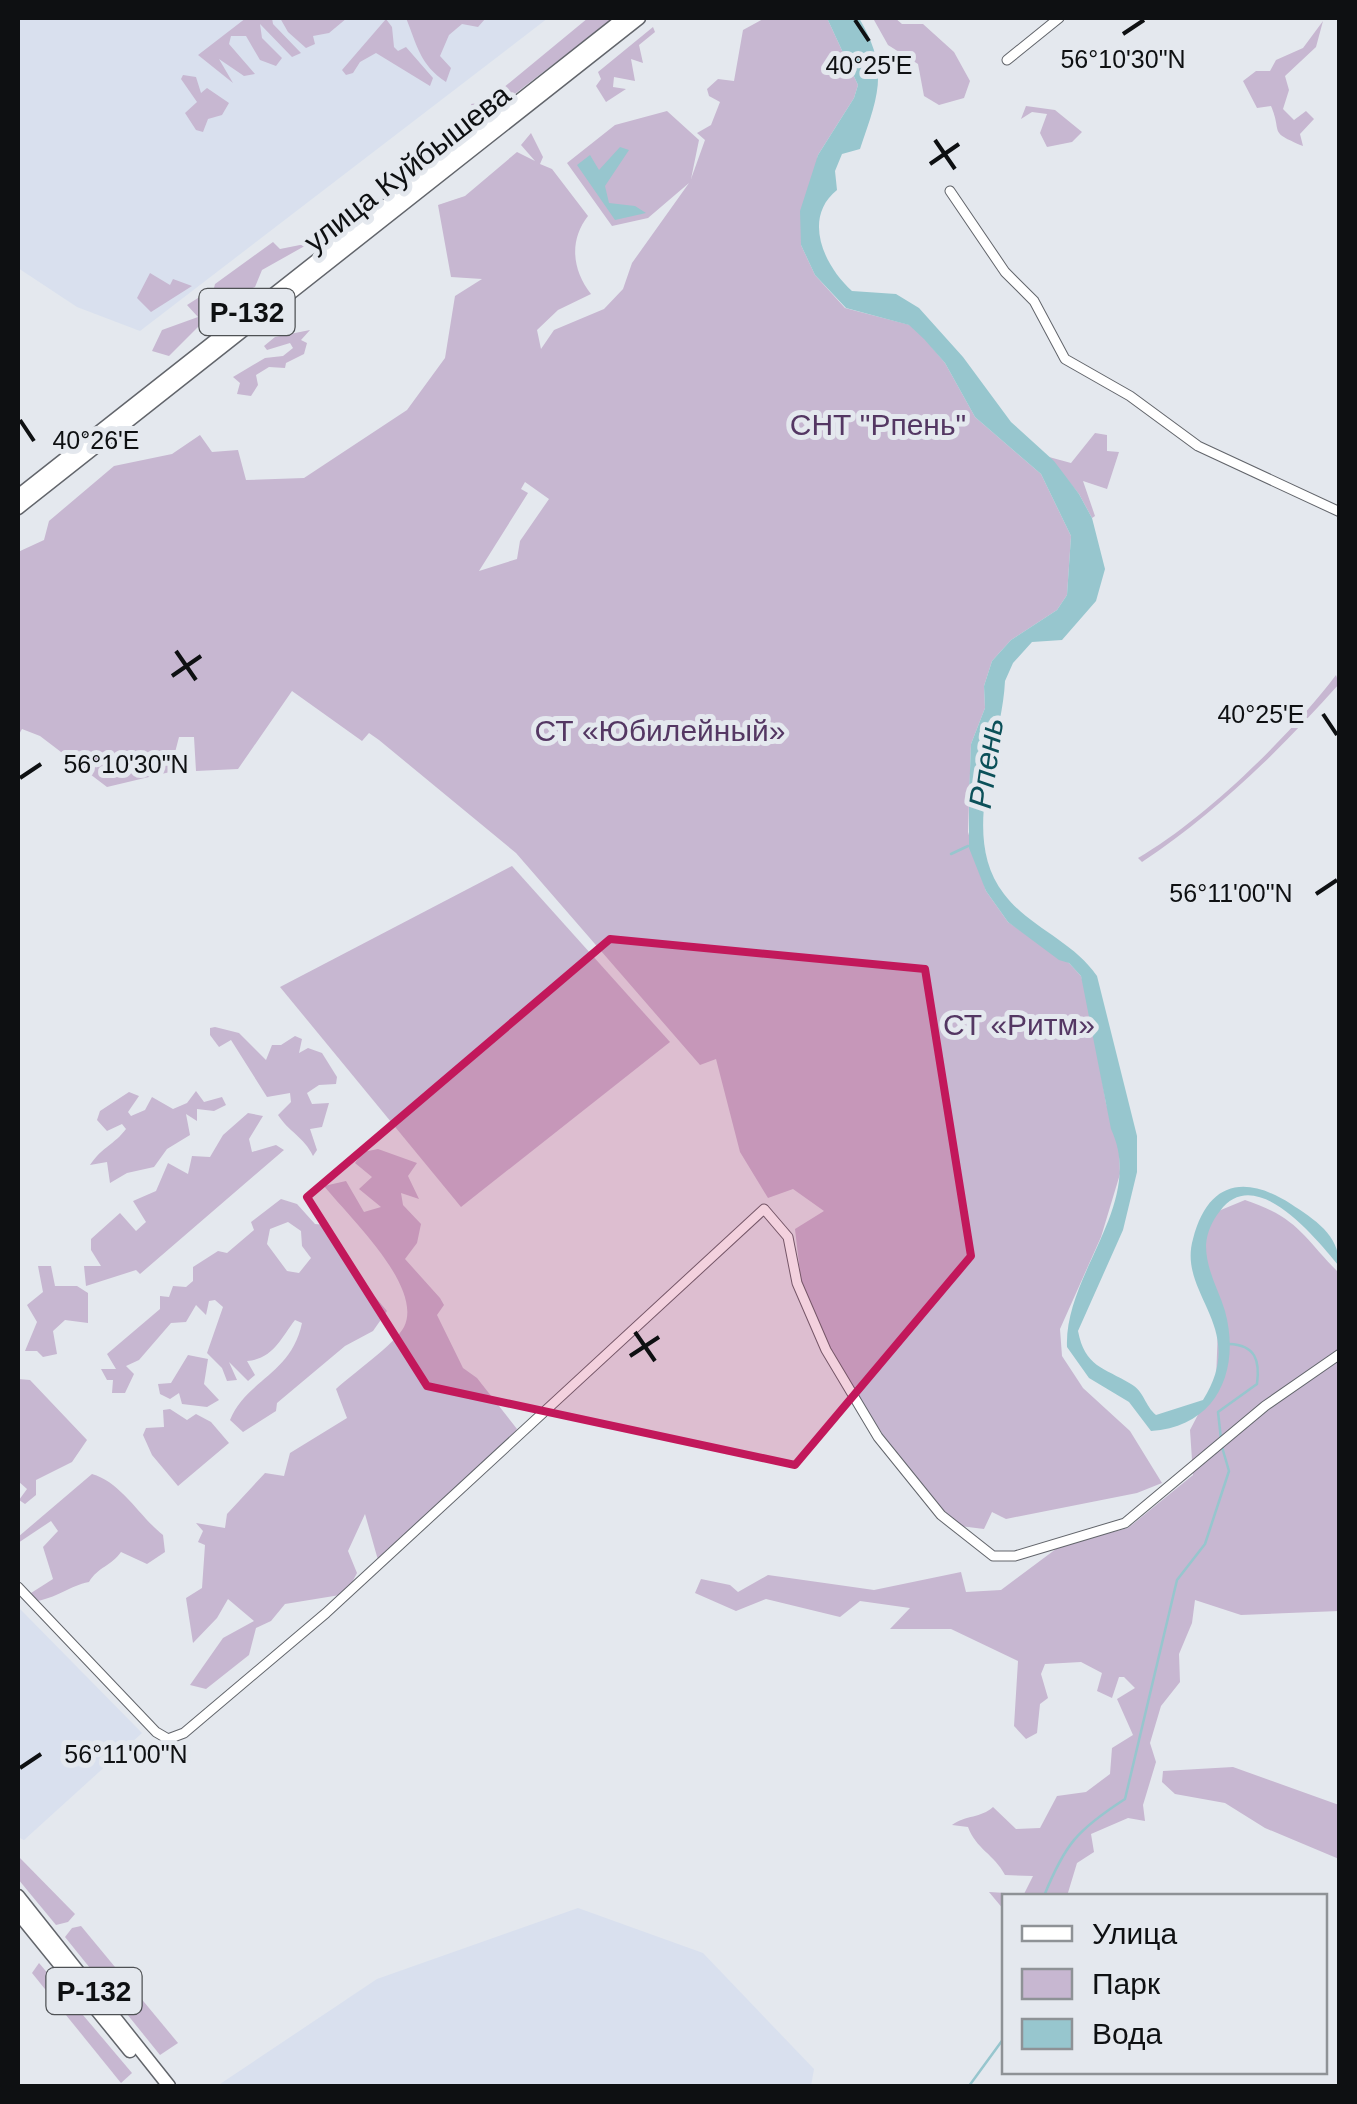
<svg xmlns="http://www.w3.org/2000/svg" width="1357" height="2104" viewBox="0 0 1357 2104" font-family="Helvetica,sans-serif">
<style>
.built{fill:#d9e0ee}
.green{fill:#c7b7d1;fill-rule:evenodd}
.water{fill:#97c6ce}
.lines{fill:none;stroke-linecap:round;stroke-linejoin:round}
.stream{stroke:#97c6ce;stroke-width:2.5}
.minor-casing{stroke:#62656b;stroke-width:11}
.highway-casing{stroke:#62656b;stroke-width:15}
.minor{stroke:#fff;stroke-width:9}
.highway{stroke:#fff;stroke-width:12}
.marked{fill:#c2185b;fill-opacity:0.2;stroke:#c2185b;stroke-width:8;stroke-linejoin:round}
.ticks{fill:none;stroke:#0e1012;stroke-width:4}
.labels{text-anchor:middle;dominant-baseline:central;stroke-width:10;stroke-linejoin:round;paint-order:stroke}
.shield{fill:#e4e8ee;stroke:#4e5154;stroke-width:2.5}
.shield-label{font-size:28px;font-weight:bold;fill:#0e1012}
.street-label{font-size:30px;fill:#0e1012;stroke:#e4e8ee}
.park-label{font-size:30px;fill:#543763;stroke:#e4e8ee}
.water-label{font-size:32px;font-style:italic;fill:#0b5059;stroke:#e4e8ee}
.ticks-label{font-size:25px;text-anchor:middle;fill:#0e1012;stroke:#e4e8ee;stroke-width:10;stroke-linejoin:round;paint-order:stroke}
</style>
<rect width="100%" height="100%" fill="#e4e8ee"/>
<g class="built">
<polygon points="18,18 548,18 140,331 77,307 18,268"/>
<polygon points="18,1607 142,1733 24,1840 18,1837"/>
<polygon points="578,1908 703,1953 814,2069 811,2086 217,2086 377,1979"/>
</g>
<g class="green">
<polygon points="246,18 272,18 273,24 301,53 292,57 260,24 262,38 282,58 276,66 260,60 246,36 231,36 229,44 255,74 244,76 219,59 233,83 198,55"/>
<polygon points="280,18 347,18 329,33 313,36 315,44 306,48 288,32"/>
<path d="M406,18H484L485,19L478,27L462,24L449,35L440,56L451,68L446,82C420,65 417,45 406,18Z"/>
<polygon points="588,18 614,18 482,119 476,116 471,104 486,102"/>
<path d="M765,18H827L858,85L854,98L818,155L801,245L815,275L845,308L910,325L925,339L945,363L975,417L1041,474L1071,536L1067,595L1057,610L1011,640L992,661L984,686L985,708L971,744L968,832L986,891L1008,922L1069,963L1081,976L1088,998L1106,1103L1119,1146L1120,1174L1101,1237L1060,1329L1062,1356L1083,1388L1130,1431L1162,1483L1137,1493L1006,1519L992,1512L984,1529L960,1526L925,1492L883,1435L833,1356L801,1281L795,1229L824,1211L793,1189L768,1198L740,1152L716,1059L700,1065L516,853L379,740L369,733L362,741L292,691L238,769L196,771L194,737H179L170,772L107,787L40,736L22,729L18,736V552L44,540L49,521L114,466L172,454L200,435L212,452L238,450L246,480L304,478L407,410L445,358L455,296L482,279L451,277L438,205L465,196L517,152L535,161L521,145L531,133L543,157L540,164L552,169L588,216C569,240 572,270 591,294L558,310L537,330L541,349L554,330L604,309L623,289L632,263L689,183L648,218L612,226L567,163L615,125L667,111L699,140L691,179L705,140L697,133L711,125L720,102L709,96L707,89L718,79L734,81L743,30ZM525,482L549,499L520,541L517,559L479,571L528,493L521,489Z"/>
<polygon points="880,18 895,18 902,24 923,24 954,52 970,81 964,98 939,105 924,96 918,64 888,45 874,20"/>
<polygon points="386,19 392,27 394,47 398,51 406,47 433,78 430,86 376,53 360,62 353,73 346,75 342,70"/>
<path d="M1323,21L1316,47L1285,76L1289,90L1283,109L1294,120L1306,111L1314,119L1300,134L1303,146C1267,131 1283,134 1271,106L1257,108L1243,81L1256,71H1270L1276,60L1303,48Z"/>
<polygon points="653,27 655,32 639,45 643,63 631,59 635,81 614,77 613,87 626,89 606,102 596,86 601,79 598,72"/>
<polygon points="183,75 196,77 201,93 207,88 229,103 222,115 208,119 203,132 196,130 185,113 197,102 181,79"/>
<polygon points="1026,106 1055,110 1082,132 1072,142 1047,147 1040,133 1047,114 1032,112 1021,119"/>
<polygon points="273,242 280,249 310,243 262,270 255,287 225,300 169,356 152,351 162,330 198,317 187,305 198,298 211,300 215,284"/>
<polygon points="150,273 170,285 173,279 192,286 151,312 137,298"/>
<polygon points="310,330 301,340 307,343 304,354 286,363 285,368 269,367 256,375 258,385 251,396 237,394 240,383 233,377 265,358 283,356 293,348 290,343 267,350 264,346 275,337"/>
<polygon points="1095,433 1107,435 1107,451 1119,452 1107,489 1083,481 1095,516 1092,518 1079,494 1049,457 1071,463"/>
<path d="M1336,675L1339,684C1279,751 1217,812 1142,862L1138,858C1205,819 1289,737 1336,675Z"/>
<polygon points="512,866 670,1042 461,1207 280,987"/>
<path d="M215,1027L239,1033L266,1060L272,1045H281L295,1036L302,1039L299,1053L308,1048L322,1053L337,1077L336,1084L319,1085L307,1093L312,1104L329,1103L322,1127L310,1129L317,1150L313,1156C304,1137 289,1132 278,1115L291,1102L290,1093L267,1097L231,1040L219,1047L210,1035V1028Z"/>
<path d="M196,1091L204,1102L222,1097L226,1105L214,1111L197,1109V1121L186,1114L190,1135L167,1149L154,1167L127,1173L110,1183L107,1162L90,1165C103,1146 114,1145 126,1129L122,1124L107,1131L97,1120L100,1111L129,1092L139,1096L128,1112L131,1116L145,1110L152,1097L173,1109L187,1103Z"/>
<polygon points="248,1113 263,1116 249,1139 252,1152 276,1145 284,1150 140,1274 136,1270 86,1286 84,1266 101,1266 91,1250 91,1239 120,1213 136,1231 146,1222 133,1201 156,1191 168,1163 188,1174 192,1156 210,1157 223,1135"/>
<path d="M378,1149L417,1163L408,1176L419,1199L401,1193L403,1205L421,1224L417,1243L405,1259L440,1298L444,1305L437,1315L463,1368L477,1378L517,1429L506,1446L378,1560L365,1514L348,1551L357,1573L346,1594L285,1604L271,1621L256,1628L249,1655L206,1689L190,1685L223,1638L254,1621L228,1599L217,1618L193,1643L186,1598L202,1588L205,1545L198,1542L203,1531L196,1523L225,1528L227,1514L265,1473L284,1476L290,1453L347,1418L336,1389C352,1374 395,1344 404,1327C424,1287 349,1217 324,1186L346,1181L364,1212L381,1207L359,1189L372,1177L355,1163L363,1152Z"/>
<path d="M281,1199L297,1204L315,1224L326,1225L342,1247L338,1253L387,1311L373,1331L345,1346L277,1403L276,1411L243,1432L230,1420C247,1379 291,1375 302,1323L295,1320C281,1338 273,1359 247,1361L255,1375L248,1381L229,1362L237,1380L227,1381L222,1368L207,1353L223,1307L215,1300L209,1301L206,1315L196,1305L186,1322L171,1323L139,1360L126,1366L134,1374L125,1393H112L113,1380H107L101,1369H116L107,1354L160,1309V1296L169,1297L173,1286L186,1287L193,1281V1267L218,1251L227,1253L254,1230L251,1222ZM288,1222L301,1231L302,1246L311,1258L299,1273L287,1271L267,1244L270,1229Z"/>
<path d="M1245,1200C1299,1218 1302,1236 1339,1273V1611L1241,1615L1195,1600L1192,1623L1179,1654L1180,1682L1161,1706L1150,1743L1156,1762L1143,1805L1145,1821L1128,1818L1091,1834L1094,1852L1077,1863L1067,1896H1004V1910L989,1892L1024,1894L1033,1876L1005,1875C994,1854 976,1849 968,1827L952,1825C966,1815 981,1818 993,1807L1016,1829L1040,1828L1057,1796L1086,1792L1110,1774L1112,1748L1133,1735L1117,1699L1135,1688L1124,1677H1119L1112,1698L1097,1691L1102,1673L1081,1662L1045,1664L1041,1674L1048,1698L1040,1704L1037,1733L1026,1739L1014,1726L1018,1661L951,1629H890L910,1608L860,1601L840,1617L766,1599L736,1611L695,1593L701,1579L730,1585L738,1592L768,1575L874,1590L961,1572L966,1592L1001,1590L1060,1546L1128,1528L1193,1475L1190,1430L1216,1380L1218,1327L1193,1253L1216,1212Z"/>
<polygon points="38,1266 51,1266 55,1286 77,1286 88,1293 88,1323 65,1320 53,1331 57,1354 43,1357 37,1351 25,1351 37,1322 27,1305 43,1292"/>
<polygon points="188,1355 208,1359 204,1384 219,1400 207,1407 182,1404 179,1393 170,1399 160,1394 158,1384 171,1383"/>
<polygon points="18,1379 30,1380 87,1440 72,1462 36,1480 36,1495 25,1504 19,1500 27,1489 18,1481"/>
<polygon points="170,1409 187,1420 196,1414 211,1422 229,1443 178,1486 152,1455 143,1435 146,1428 164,1427 163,1410"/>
<path d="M92,1474C121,1482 140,1517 163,1535L165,1552L147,1564L121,1552C111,1566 98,1567 89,1582C69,1586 58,1598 32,1602L31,1593L53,1579L43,1547L58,1531L51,1521L18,1543V1537Z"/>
<polygon points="1233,1767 1339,1805 1339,1859 1265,1828 1225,1803 1175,1794 1162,1782 1163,1771"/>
<polygon points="18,1856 75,1914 68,1922 56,1925 18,1879"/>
<polygon points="81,1926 178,2043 160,2055 65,1937 72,1928"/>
<polygon points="39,1963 132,2073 121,2083 32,1973"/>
</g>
<g class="water">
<path d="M827,18H859C890,70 878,96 860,149L842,154L835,171L837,190C802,218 824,266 852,291L896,294L919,308L963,357L1011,422L1054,461L1079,494L1092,518L1105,569L1096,601L1062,640L1032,642L1013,663L1005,681C1002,747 958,834 1004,894C1029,927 1073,941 1097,976L1137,1136V1172L1123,1230L1078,1331C1085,1367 1103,1367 1131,1384C1144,1391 1145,1406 1156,1415L1203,1400C1249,1327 1177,1295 1193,1239C1208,1182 1244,1174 1291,1204C1315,1220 1340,1235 1339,1266C1318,1241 1256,1162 1220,1211C1212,1221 1207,1232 1206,1245C1206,1270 1218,1288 1225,1311C1241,1370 1217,1427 1151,1431L1129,1402L1089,1378L1067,1347C1064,1273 1146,1204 1111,1129L1081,976L1069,963L1059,960L1008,922L986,891L969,848V796L971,744L985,708L984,686L992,661L1011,640L1057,610L1067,595L1071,536L1041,474L975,417L945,363L924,339L909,325L846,308L815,275L801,245L800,211L818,155L854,98L858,85Z"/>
<polygon points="620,147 629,150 605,186 609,203 635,206 646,213 615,220 577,165 590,155 599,170"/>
</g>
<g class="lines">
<g class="stream">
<polyline points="951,854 968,846"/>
<path d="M1221,1439L1218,1412L1257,1384C1260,1361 1256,1345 1229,1344"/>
<path d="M1044,1896C1065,1844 1077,1830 1125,1799L1177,1580L1205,1544L1229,1471L1222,1447"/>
<polyline points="969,2086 1004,2038"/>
</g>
<defs>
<g id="minor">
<polyline points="1007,60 1059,18"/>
<polyline points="950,191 1005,272 1034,301 1065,359 1130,396 1198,446 1340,512"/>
<polyline points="18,1587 156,1732 168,1739 184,1733 326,1613 764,1209 788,1237 797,1283 826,1350 878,1437 941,1515 993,1556 1015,1556 1125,1523 1265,1406 1340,1354"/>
</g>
<g id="highway">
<polyline points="18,496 624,18"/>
<polyline points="18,508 639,18"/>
<polyline points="18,1896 169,2086"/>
<polyline points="18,1913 130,2051"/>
</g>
</defs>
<use href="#minor" class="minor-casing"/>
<use href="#highway" class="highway-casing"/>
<use href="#minor" class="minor"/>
<use href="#highway" class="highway"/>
</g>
<path class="marked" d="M610,939L925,969L971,1256L795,1465L427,1386L307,1197Z"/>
<path class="ticks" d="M855,20L869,41M1123,34L1144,20M935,140L955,169M930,164L959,144M20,420L34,441M176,651L196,680M172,676L201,656M1323,714L1337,735M20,778L41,764M1316,894L1337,880M635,1332L655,1361M630,1356L659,1337M20,1768L41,1754"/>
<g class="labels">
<g class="shield">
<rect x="199.5" y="289" width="95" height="46" rx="8"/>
<rect x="46.5" y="1968" width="95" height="46" rx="8"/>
</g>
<g class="shield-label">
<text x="247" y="312">Р-132</text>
<text x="94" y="1991">Р-132</text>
</g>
<g class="street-label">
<text transform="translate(407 168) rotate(-38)">улица Куйбышева</text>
</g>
<g class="park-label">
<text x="878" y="424">СНТ "Рпень"</text>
<text x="660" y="730">СТ «Юбилейный»</text>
<text x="1019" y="1024">СТ «Ритм»</text>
</g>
<g class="water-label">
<text transform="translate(986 763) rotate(-82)">Рпень</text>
</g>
</g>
<g class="ticks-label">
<text x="1123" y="68">56°10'30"N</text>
<text x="869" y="74">40°25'E</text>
<text x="96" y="449">40°26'E</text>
<text x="1261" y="723">40°25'E</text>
<text x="126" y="773">56°10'30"N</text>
<text x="1231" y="902">56°11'00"N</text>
<text x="126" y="1763">56°11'00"N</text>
</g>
<rect width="1357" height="2104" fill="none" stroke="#0e1012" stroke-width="40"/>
<rect x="1002" y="1894" width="325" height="180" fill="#e4e8ee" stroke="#8e9296" stroke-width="2.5"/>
<rect x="1022" y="1926" width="50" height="15" fill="#ffffff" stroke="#8e9296" stroke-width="2.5"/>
<text x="1092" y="1944" font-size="30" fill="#0e1012">Улица</text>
<rect x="1022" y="1969" width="50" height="30" fill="#c7b7d1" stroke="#8e9296" stroke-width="2.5"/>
<text x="1092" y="1994" font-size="30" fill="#0e1012">Парк</text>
<rect x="1022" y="2019" width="50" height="30" fill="#97c6ce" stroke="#8e9296" stroke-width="2.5"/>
<text x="1092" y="2044" font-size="30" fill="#0e1012">Вода</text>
</svg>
